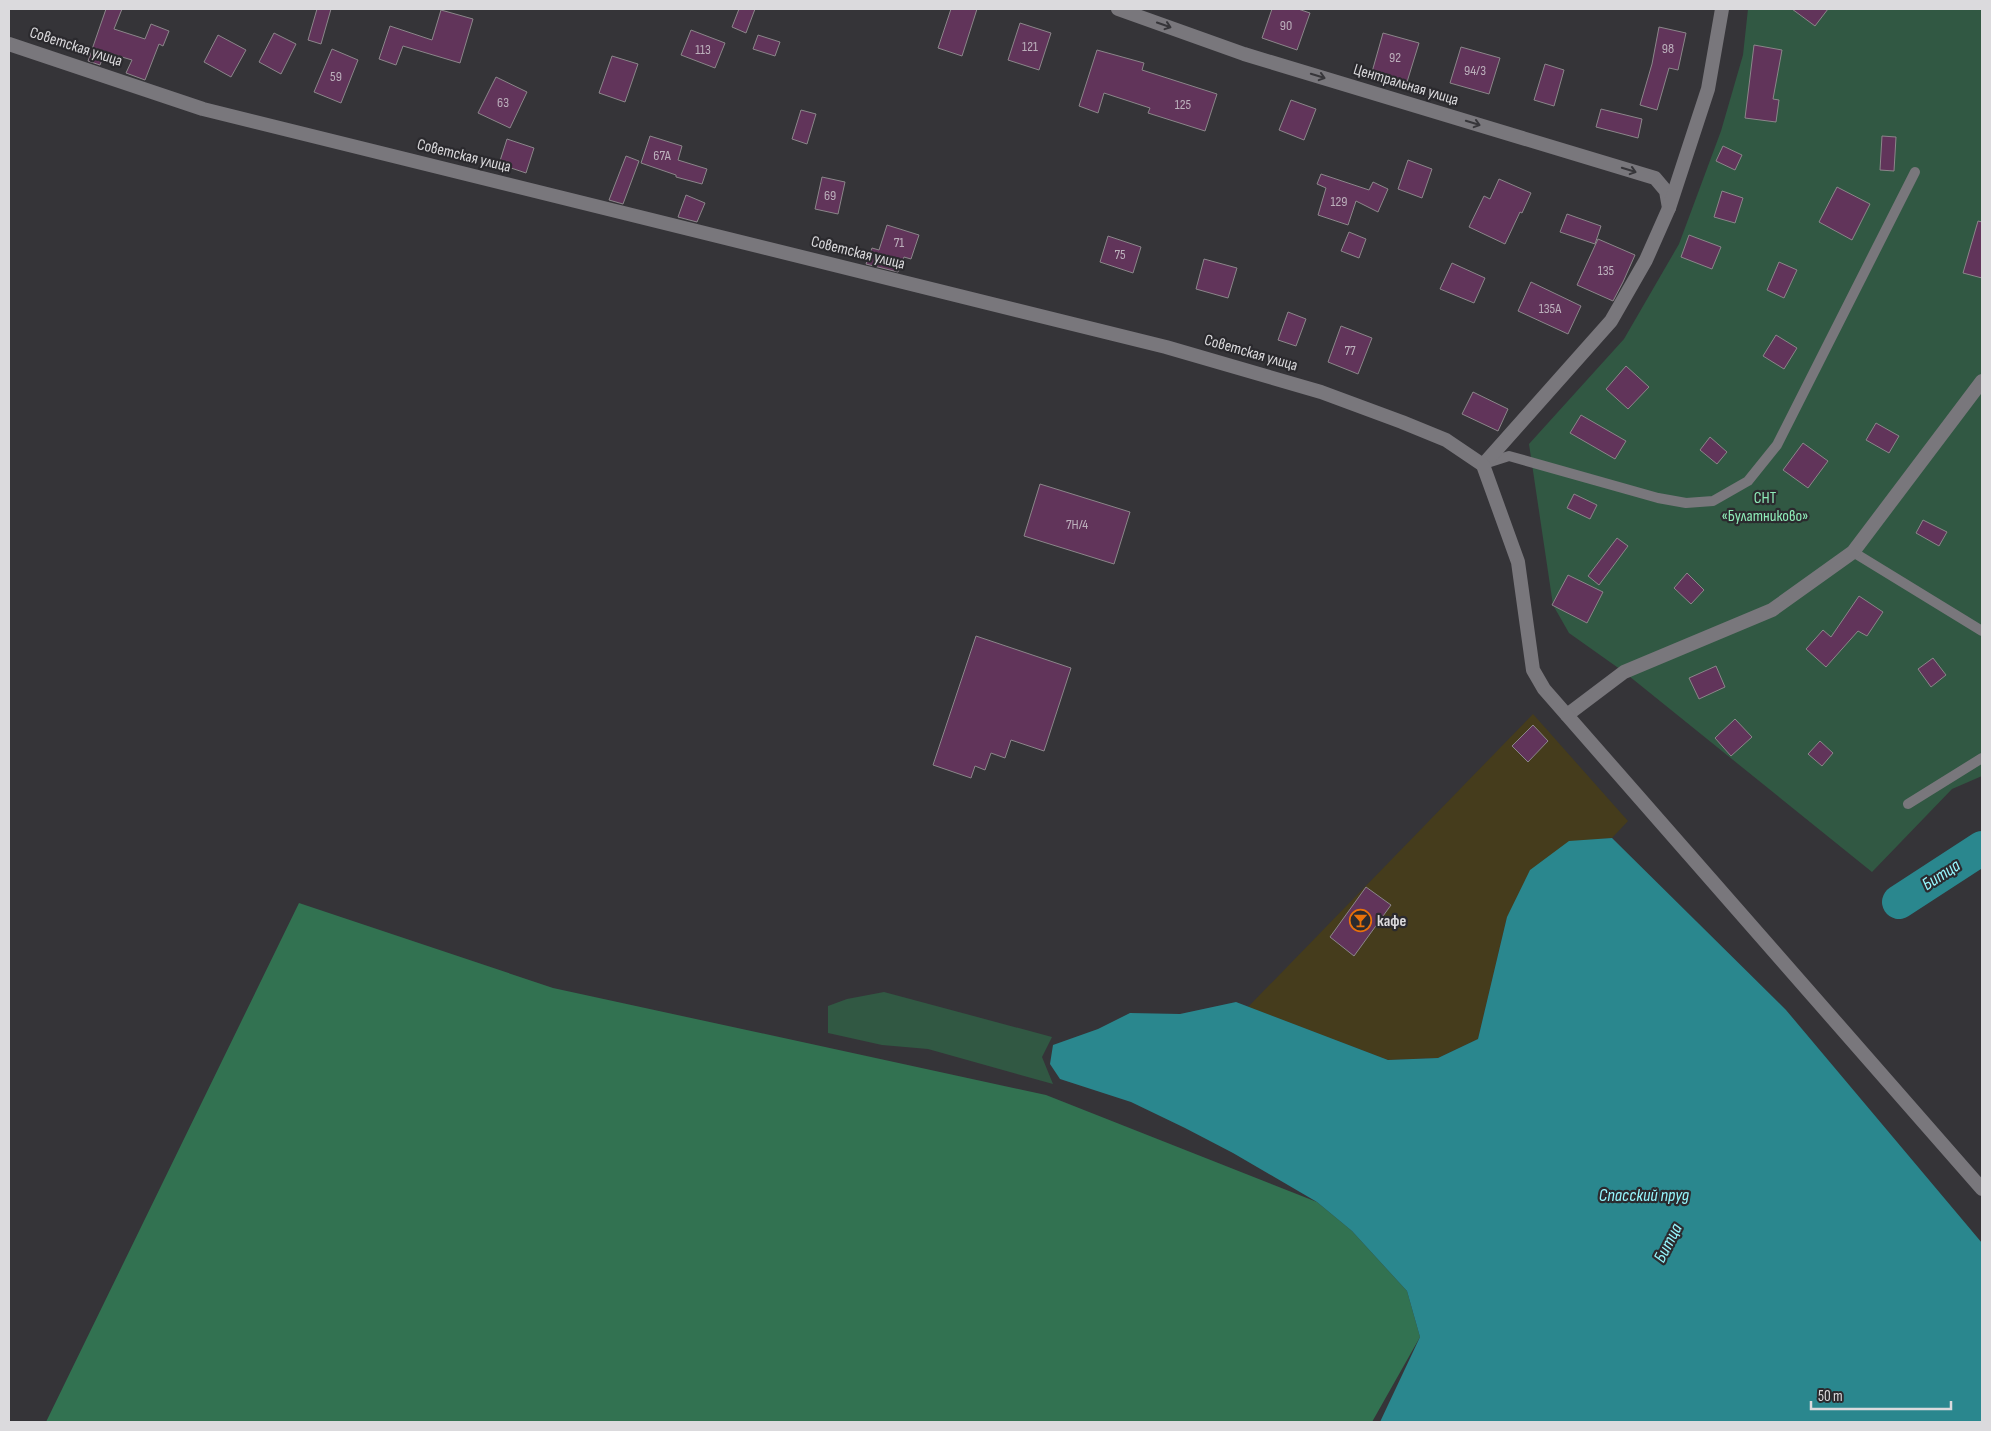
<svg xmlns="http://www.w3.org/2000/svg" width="1991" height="1431" viewBox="0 0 1991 1431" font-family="'Sofia Sans Condensed',sans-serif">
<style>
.green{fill:#315843}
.forest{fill:#327251}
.sand{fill:#453c1c}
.water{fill:#2a878e}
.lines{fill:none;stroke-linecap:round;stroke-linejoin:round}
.river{stroke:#2a878e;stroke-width:34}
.building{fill:#61345a;stroke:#8b868a}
.service{stroke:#79777c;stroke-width:10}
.minor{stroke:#79777c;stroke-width:14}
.tertiary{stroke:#79777c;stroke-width:14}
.oneway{stroke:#37363a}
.labels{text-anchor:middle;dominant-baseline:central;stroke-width:4.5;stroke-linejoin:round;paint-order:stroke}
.number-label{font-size:14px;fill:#bcb0bc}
.street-label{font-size:16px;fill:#dbdadd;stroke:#2b2a2e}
.park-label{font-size:16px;fill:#8eebb8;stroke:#2b2a2e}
.poi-label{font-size:16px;font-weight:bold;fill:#dbdadd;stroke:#2b2a2e;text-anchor:start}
.water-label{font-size:18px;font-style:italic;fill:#96f7fe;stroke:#2b2a2e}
</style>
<rect width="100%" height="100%" fill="#353438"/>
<g class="green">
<polygon points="1748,9 1982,9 1982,776 1952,789 1872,872 1624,672 1569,633 1553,605 1529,444 1624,339 1679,244 1721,131 1743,55"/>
<polygon points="884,992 1052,1037 1042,1057 1053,1084 928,1049 882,1045 828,1033 828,1006 847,999"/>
</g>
<polygon class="forest" points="299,903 553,988 1046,1095 1317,1202 1352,1231 1407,1291 1420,1337 1372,1422 46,1422"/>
<polygon class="sand" points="1533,714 1628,821 1612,838 1569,842 1507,917 1478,1039 1438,1058 1388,1060 1248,1007"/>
<polygon class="water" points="1612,838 1786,1010 1982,1243 1982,1422 1380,1422 1420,1337 1407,1291 1352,1231 1317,1202 1233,1153 1185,1128 1131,1102 1060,1079 1050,1064 1053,1045 1098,1029 1130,1013 1180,1014 1236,1002 1388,1060 1438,1058 1478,1039 1507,917 1530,870 1569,841"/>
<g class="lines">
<polyline class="river" points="1899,902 1982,848"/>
</g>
<g class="building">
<polygon points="106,9 122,9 114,29 145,39 151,24 169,31 163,46 159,44 145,80 126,73 132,60 105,52 100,65 88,61"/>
<polygon points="317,9 331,9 321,44 308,40"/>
<polygon points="739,9 755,9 746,33 732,27"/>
<polygon points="951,9 977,9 962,56 938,48"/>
<polygon points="1272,9 1298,9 1310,13 1297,50 1262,38"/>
<polygon points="1792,9 1828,9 1815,26"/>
<polygon points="441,10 473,19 460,63 403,46 396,65 379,59 390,26 432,40"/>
<polygon points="1020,23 1051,33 1039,70 1008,60"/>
<polygon points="1659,27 1686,33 1678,70 1669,68 1657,110 1640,105 1652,64"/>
<polygon points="691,30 725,43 715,68 681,55"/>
<polygon points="274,33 296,44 281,74 259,62"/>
<polygon points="1383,33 1419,43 1407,82 1372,72"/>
<polygon points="218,35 246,50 231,77 204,62"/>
<polygon points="758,35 780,42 775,56 753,49"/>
<polygon points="1754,45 1782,50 1773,99 1779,100 1776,122 1745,118"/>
<polygon points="1461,47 1500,58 1489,94 1450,83"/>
<polygon points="332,49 358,60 341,103 314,92"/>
<polygon points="1097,50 1144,63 1142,70 1217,94 1205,131 1148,113 1150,108 1104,93 1098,113 1079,106"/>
<polygon points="612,56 638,64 625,102 599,93"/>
<polygon points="1545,64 1564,70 1554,106 1534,100"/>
<polygon points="496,77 527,92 510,128 478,113"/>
<polygon points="1291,100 1316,109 1304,140 1279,130"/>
<polygon points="1601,109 1642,119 1638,138 1596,127"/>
<polygon points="801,110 816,114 807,144 792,139"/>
<polygon points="650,136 682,146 678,160 707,169 702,184 676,177 676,175 641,163"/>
<polygon points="1882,136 1896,137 1894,171 1880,170"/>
<polygon points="507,139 534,148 526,173 499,164"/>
<polygon points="1723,146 1742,155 1735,170 1716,161"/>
<polygon points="626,156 639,161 623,204 609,200"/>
<polygon points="1408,160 1432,169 1422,198 1398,189"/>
<polygon points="1321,174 1369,190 1373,182 1388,189 1378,212 1356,201 1348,225 1318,215 1326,188 1317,184"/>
<polygon points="822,177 845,182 838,214 815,209"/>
<polygon points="1499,179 1531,193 1522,213 1520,212 1505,244 1469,227 1484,196 1490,199"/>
<polygon points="1837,187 1870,204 1852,240 1819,222"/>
<polygon points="1722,191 1743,198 1735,223 1714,217"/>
<polygon points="686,195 705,203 697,222 678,217"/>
<polygon points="1567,214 1601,226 1595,244 1560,232"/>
<polygon points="1978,221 1982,222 1982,278 1963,273"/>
<polygon points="887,225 919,235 911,259 904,257 898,272 866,264 872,248 879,250"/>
<polygon points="1349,232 1366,239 1359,258 1341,251"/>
<polygon points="1689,235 1721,247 1712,269 1681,257"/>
<polygon points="1108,236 1141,247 1133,273 1100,262"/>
<polygon points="1598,239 1635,255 1623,282 1613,301 1577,285"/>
<polygon points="1204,259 1237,268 1228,298 1196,289"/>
<polygon points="1779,262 1797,270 1784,298 1767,290"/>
<polygon points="1452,263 1485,278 1474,303 1440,289"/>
<polygon points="1531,282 1581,306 1568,334 1518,311"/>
<polygon points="1288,312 1306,319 1296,346 1278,340"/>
<polygon points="1341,326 1372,338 1358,374 1328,362"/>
<polygon points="1776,335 1797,348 1784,369 1763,356"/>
<polygon points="1626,366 1649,387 1628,409 1606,389"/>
<polygon points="1473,392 1508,409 1498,431 1462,414"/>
<polygon points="1581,415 1626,441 1615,459 1570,433"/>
<polygon points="1876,423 1899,436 1889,453 1866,440"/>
<polygon points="1710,437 1727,452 1717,464 1700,450"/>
<polygon points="1803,443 1828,461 1808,488 1783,470"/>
<polygon points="1040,484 1130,512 1114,564 1024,536"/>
<polygon points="1574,494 1597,505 1590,519 1567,508"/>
<polygon points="1923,520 1947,532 1939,546 1916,533"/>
<polygon points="1617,538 1628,546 1599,585 1588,576"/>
<polygon points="1687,573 1704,590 1691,604 1674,588"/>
<polygon points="1568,575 1603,592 1587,623 1552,605"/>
<polygon points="1859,596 1883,612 1867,636 1858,631 1826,667 1806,649 1823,630 1831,637"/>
<polygon points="976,636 1071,668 1044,751 1011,740 1005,758 991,753 985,770 975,766 971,778 933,765"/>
<polygon points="1933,658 1946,675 1931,687 1918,669"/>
<polygon points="1716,666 1725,687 1699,699 1689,678"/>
<polygon points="1735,719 1752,737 1731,756 1715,738"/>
<polygon points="1533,725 1548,741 1528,762 1512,746"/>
<polygon points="1820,741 1833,753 1822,766 1808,754"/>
<polygon points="1366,887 1391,905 1354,956 1330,937"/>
</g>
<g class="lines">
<g class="service">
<polyline points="1484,464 1509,456 1658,498 1686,503 1713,501 1748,481 1777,445 1915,172"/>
<polyline points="1853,552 1982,631"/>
<polyline points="1908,804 1982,758"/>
</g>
<g class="minor">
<polyline points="1118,9 1244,54 1655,178 1666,191 1669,208"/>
<polyline points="1483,465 1611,321 1646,260 1669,208 1708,89 1722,9"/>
<polyline points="1567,715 1624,672 1772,610 1853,552 1982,381"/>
</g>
<polyline class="tertiary" points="9,44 203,109 1166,347 1321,392 1402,422 1446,440 1483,465 1518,562 1533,670 1544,689 1982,1189"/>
</g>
<defs><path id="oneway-shaft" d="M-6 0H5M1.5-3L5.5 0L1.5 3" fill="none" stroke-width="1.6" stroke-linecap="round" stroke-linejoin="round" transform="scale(1.25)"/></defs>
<g class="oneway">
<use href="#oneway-shaft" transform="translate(1164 25) rotate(19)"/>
<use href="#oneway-shaft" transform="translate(1318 76) rotate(17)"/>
<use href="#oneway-shaft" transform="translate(1473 123) rotate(17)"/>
<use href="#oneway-shaft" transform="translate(1629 170) rotate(17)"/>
</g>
<defs>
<symbol id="bar-ring" viewBox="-11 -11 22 22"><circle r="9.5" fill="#2b2a2e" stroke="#e8710a" stroke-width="1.5"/><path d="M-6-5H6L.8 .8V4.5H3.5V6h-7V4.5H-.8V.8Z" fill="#e8710a"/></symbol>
</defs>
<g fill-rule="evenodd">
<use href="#bar-ring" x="1348" y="908" width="25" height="25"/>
</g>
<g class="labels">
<g class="number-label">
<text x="1286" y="25">90</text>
<text x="1030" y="46">121</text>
<text x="1668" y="48">98</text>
<text x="703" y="49">113</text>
<text x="1395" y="57">92</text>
<text x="1475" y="70">94/3</text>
<text x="336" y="76">59</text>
<text x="503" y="102">63</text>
<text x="1183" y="104">125</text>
<text x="662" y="155">67А</text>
<text x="830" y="195">69</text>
<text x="1339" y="201">129</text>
<text x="899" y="242">71</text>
<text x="1120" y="254">75</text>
<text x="1606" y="270">135</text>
<text x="1550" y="308">135А</text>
<text x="1350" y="350">77</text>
<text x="1077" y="524">7Н/4</text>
</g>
<g class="street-label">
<text transform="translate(76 47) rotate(18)">Советская улица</text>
<text transform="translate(1406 85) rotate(17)">Центральная улица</text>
<text transform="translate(464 156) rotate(14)">Советская улица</text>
<text transform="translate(858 253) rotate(14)">Советская улица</text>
<text transform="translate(1251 353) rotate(16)">Советская улица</text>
</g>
<g class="park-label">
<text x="1765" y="498">СНТ<tspan x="1765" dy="18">«Булатниково»</tspan></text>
</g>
<g class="poi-label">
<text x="1377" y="921">кафе</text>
</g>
<g class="water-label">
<text transform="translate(1941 875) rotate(-33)">Битца</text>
<text x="1644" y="1195">Спасский пруд</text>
<text transform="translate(1668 1243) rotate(-63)">Битца</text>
</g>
</g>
<rect width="1991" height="1431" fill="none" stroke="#dbdadd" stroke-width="20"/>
<path d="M1811 1401v8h140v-8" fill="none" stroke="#dbdadd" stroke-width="2.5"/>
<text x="1818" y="1401" font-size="15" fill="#dbdadd" stroke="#2b2a2e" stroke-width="4" paint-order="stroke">50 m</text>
</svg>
